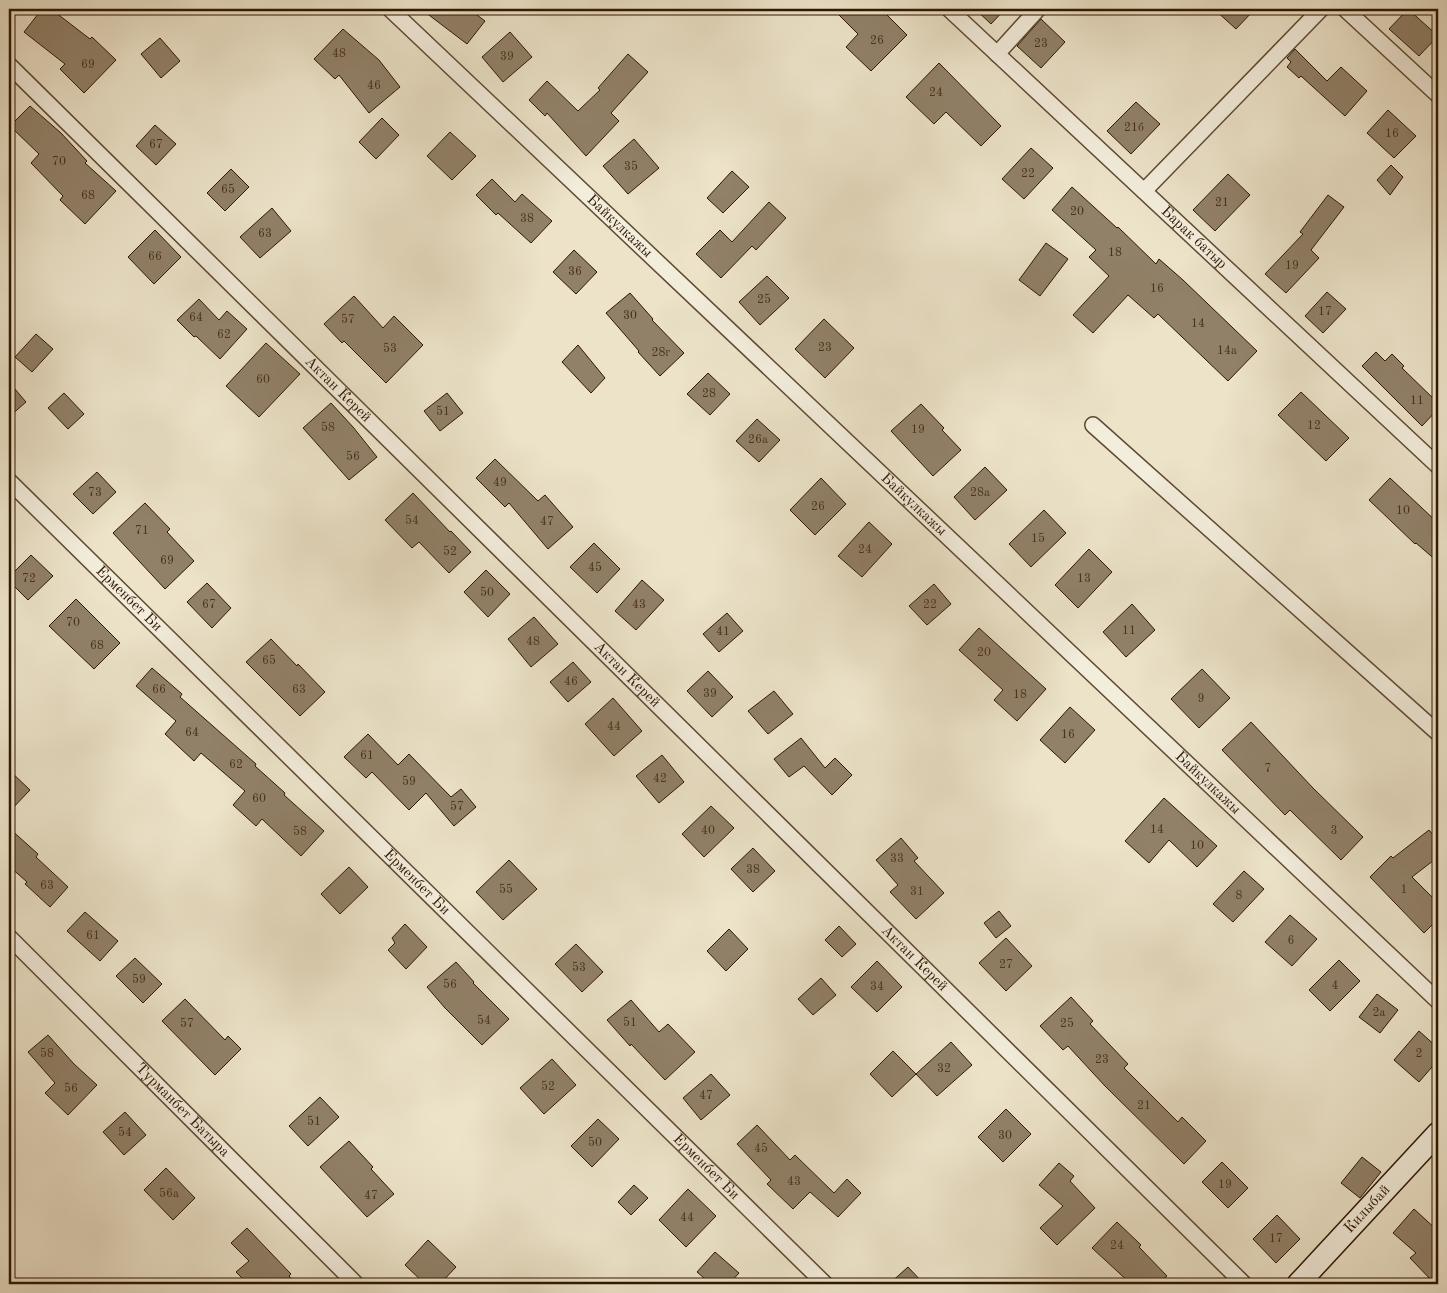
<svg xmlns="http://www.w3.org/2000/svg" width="1447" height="1293" viewBox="0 0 1447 1293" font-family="'Old Standard TT',serif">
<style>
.building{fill:#918169;stroke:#2e1700}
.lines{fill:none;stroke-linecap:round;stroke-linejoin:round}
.street-casing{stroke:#5e4a32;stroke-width:18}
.secondary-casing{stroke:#2e1700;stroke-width:24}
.street{stroke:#f3eddc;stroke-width:15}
.secondary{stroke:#f3eddc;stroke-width:21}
.labels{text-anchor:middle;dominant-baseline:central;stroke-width:5;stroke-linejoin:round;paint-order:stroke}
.number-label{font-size:12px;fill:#47321a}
.street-label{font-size:15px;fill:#2e1700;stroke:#f3eddc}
</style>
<rect width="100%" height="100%" fill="#ece3c9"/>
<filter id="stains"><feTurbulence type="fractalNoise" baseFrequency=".004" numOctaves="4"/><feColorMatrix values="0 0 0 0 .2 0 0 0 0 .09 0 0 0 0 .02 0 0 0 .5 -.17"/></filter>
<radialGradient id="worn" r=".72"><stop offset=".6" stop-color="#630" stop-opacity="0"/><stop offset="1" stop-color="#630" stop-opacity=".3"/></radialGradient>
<g class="building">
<polygon points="42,9 51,9 90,39 92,37 116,60 84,93 60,69 65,64 24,32"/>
<polygon points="421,9 469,9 485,21 467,44"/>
<polygon points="833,9 881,9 907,35 871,71 846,47 858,34"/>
<polygon points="975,9 1005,9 991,24"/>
<polygon points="1214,9 1255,9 1236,29"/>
<polygon points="1408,9 1438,36 1419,56 1389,29"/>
<polygon points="1041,19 1065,42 1041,68 1017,46"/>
<polygon points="343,29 379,60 400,87 369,113 339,75 335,79 314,59"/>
<polygon points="510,32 532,57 503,82 482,57"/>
<polygon points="160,38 180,61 161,78 141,54"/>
<polygon points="1295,49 1327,81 1341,67 1367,91 1345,116 1301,76 1299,78 1287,67 1291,62 1287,58"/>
<polygon points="628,54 648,72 611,113 619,121 586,156 547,113 545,116 529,100 547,81 578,111 600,90 598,88"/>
<polygon points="939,63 1001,126 981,146 946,112 934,124 906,97"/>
<polygon points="1136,102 1160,124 1131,154 1107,131"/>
<polygon points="30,106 61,133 87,161 85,163 116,191 85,224 60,200 63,196 31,163 39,154 10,126"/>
<polygon points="1388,110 1416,136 1394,158 1367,133"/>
<polygon points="382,118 399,135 376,159 359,142"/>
<polygon points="155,125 176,144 156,165 136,146"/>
<polygon points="450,132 476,156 452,180 427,156"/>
<polygon points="634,139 659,168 628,194 603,166"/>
<polygon points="1031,148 1053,168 1024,199 1002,179"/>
<polygon points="1391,165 1403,177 1390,195 1377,180"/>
<polygon points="231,169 249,187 225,211 207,193"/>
<polygon points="732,171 749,187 723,213 707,198"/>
<polygon points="1228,174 1250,195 1215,231 1193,210"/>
<polygon points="492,179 515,202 522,194 552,221 531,243 498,213 496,215 476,195"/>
<polygon points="1072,187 1117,228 1118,227 1156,264 1159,259 1183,280 1257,351 1228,381 1158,314 1154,318 1128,295 1093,333 1073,315 1109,276 1089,257 1096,250 1052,210"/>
<polygon points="1328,195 1344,207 1311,250 1319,258 1286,293 1265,274 1303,234 1300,232"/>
<polygon points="769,202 786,218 756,250 752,246 721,278 696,254 720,230 732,242"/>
<polygon points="272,208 291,231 260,258 240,237"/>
<polygon points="155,230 181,257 154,284 128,257"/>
<polygon points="1046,243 1068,259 1040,296 1019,280"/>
<polygon points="574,250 597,272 576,294 553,272"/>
<polygon points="767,276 789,298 760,325 739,302"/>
<polygon points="1327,292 1346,309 1323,333 1305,316"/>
<polygon points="630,293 653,319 652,320 684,353 660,376 638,352 639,351 606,313"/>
<polygon points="354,296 383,328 394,316 423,345 386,383 344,341 342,343 324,324"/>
<polygon points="199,299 219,320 227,311 247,329 220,359 196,336 194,337 177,320"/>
<polygon points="824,319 854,348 825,378 795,349"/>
<polygon points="36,334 53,349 32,372 15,357"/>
<polygon points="266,343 300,374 259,417 226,386"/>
<polygon points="578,345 605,378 591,393 562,362"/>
<polygon points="1376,352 1385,361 1392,354 1404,366 1402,368 1438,403 1438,409 1422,426 1362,366"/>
<polygon points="708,373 730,394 710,415 687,394"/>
<polygon points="9,382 26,402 9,417"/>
<polygon points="1301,392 1349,438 1326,461 1278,415"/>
<polygon points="64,393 84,414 68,429 48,408"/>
<polygon points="447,393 463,413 440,431 424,411"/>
<polygon points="331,403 353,427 377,457 349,480 303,428"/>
<polygon points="921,404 944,428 942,430 961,450 933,476 891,431"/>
<polygon points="757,419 780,440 759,462 736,441"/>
<polygon points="495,459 538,501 545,495 573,527 548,549 509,503 505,507 476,478"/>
<polygon points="985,467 1007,490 975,520 954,497"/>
<polygon points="97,472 116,492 93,514 73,494"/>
<polygon points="821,478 846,504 815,535 790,510"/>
<polygon points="1390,478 1438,523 1438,562 1416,543 1415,544 1369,500"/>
<polygon points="413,493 450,532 451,531 471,552 449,573 419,542 412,548 385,520"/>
<polygon points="145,503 170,529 167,532 194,561 165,589 113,533"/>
<polygon points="1044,510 1066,533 1031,567 1009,544"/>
<polygon points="869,522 892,544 862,577 838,556"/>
<polygon points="594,543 620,569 597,593 570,567"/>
<polygon points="1089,549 1112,572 1078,608 1055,585"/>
<polygon points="31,555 53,576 28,600 9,581 9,577"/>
<polygon points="486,570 510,594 488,617 464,592"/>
<polygon points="642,580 664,600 636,630 615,611"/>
<polygon points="207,583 231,608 212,628 187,602"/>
<polygon points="934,584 951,604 927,625 909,606"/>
<polygon points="76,599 120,643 94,669 49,626"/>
<polygon points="1132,604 1155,630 1126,657 1103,632"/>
<polygon points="727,613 743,631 719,652 703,634"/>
<polygon points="534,617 558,644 531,667 508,639"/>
<polygon points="979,628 1046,689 1017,721 994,700 1003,690 959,650"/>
<polygon points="271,639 297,666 298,664 325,692 300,716 246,662"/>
<polygon points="573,662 591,682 568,702 550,682"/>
<polygon points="152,668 182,694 180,697 256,764 255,766 285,793 284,795 324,831 301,856 262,819 256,826 233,805 245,791 201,753 194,761 165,734 176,721 136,686"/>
<polygon points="1202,669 1230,698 1199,728 1171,699"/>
<polygon points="708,671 733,697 712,717 687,691"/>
<polygon points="774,691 793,714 768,734 748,711"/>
<polygon points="613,698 642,731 614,756 585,724"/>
<polygon points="1070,707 1095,730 1065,763 1040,740"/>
<polygon points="1251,722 1313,788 1363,837 1341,860 1290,810 1285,815 1222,750"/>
<polygon points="368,734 398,765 409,754 451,797 461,789 476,807 454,826 426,793 409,810 372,772 366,778 344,757"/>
<polygon points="801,738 825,768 835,758 852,775 832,795 804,766 789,777 774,759"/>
<polygon points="662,755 684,782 659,803 636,776"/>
<polygon points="9,770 30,790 9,812"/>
<polygon points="1164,798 1217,846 1197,867 1169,840 1149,863 1125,841"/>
<polygon points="711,806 734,828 704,857 682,834"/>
<polygon points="9,828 38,854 36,857 68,887 50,907 25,884 27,882 9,866"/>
<polygon points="1429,830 1438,841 1438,857 1412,877 1438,903 1438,919 1424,933 1370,877 1391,856 1393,858"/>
<polygon points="901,838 918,858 914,861 944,893 916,919 890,892 898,885 876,860"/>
<polygon points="753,848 775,871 753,892 731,869"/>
<polygon points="509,860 537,889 503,920 476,892"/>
<polygon points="349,867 368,887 340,914 321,894"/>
<polygon points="1244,871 1264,889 1233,922 1213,904"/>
<polygon points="999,911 1011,926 996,938 984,923"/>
<polygon points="85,912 118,941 100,961 67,931"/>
<polygon points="1290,915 1317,939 1292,966 1265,942"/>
<polygon points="405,924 427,947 406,969 388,950 395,943 392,938"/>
<polygon points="839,926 856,944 842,957 825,940"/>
<polygon points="729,929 748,949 726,971 707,951"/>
<polygon points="1006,938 1032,966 1006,991 979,963"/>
<polygon points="576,944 603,972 582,992 555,964"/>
<polygon points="135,958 162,984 143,1003 116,976"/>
<polygon points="1339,960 1360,981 1330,1011 1309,990"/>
<polygon points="877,961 902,987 877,1012 851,987"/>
<polygon points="456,962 474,982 473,983 509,1019 482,1045 445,1008 427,987"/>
<polygon points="821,978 836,995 813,1015 798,999"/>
<polygon points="1377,994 1398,1010 1380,1033 1359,1017"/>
<polygon points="1071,997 1093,1021 1090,1024 1128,1064 1124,1068 1178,1122 1182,1117 1206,1141 1184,1164 1105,1086 1068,1046 1063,1050 1040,1026"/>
<polygon points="185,999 225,1040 228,1036 241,1049 215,1075 162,1021"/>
<polygon points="631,1000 659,1032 668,1024 695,1052 665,1080 631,1044 630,1046 607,1020"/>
<polygon points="1419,1031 1438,1048 1438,1060 1419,1082 1394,1060"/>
<polygon points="48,1035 74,1064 97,1085 68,1115 45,1093 55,1083 28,1052"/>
<polygon points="951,1042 972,1065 937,1096 916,1074"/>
<polygon points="893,1051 916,1074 892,1097 870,1074"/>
<polygon points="552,1059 576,1085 544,1114 520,1088"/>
<polygon points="711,1074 730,1095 701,1120 683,1098"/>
<polygon points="320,1097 339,1117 308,1146 289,1126"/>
<polygon points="1006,1109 1031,1134 1003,1162 978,1137"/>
<polygon points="125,1112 146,1135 124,1155 103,1132"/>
<polygon points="598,1119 619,1139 592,1167 571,1146"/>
<polygon points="757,1125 790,1160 795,1155 834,1193 847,1179 861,1193 838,1217 810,1192 793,1209 767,1184 771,1180 737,1144"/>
<polygon points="349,1141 373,1167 371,1169 394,1194 367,1217 320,1167"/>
<polygon points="1362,1157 1381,1172 1360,1198 1341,1183"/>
<polygon points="1222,1162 1248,1188 1228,1208 1202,1182"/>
<polygon points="1059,1163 1074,1176 1070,1181 1095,1208 1057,1245 1040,1228 1063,1206 1039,1185"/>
<polygon points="166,1168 195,1198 173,1220 144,1190"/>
<polygon points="634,1185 648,1198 631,1215 618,1202"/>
<polygon points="688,1189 716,1216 686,1247 659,1220"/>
<polygon points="1414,1209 1438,1231 1438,1284 1435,1284 1410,1258 1416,1253 1393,1233"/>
<polygon points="1277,1215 1300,1239 1276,1263 1253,1239"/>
<polygon points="1117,1222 1141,1245 1139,1247 1167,1276 1158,1284 1131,1284 1092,1248"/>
<polygon points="247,1228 291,1274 289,1276 296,1284 248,1284 236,1272 249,1261 231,1243"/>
<polygon points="428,1240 456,1267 440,1284 425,1284 405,1265"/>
<polygon points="715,1252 739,1273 729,1284 711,1284 697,1272"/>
<polygon points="908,1267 924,1284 889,1284"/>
</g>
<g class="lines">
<defs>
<g id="street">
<path id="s1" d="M390,9L1438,1001"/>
<path id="s2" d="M949,9L1438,466"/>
<polyline points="1345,9 1438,95"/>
<polyline points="997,54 1038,9"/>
<path id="s3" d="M9,65L1244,1284"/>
<polyline points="1144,191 1321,9"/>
<polyline points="1093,425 1438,733"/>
<path id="s4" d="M9,481L825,1284"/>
<path id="s5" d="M9,937L356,1284"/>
</g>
<g id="secondary">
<path id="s6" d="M1298,1284L1438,1133"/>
</g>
</defs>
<use href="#street" class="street-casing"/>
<use href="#secondary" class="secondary-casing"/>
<use href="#street" class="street"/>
<use href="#secondary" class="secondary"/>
</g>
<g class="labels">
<g class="number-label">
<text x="877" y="41">26</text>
<text x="1041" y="44">23</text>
<text x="339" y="54">48</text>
<text x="507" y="57">39</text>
<text x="88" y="65">69</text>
<text x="374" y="86">46</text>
<text x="936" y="93">24</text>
<text x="1134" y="128">21б</text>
<text x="1392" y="134">16</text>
<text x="156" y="145">67</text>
<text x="59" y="162">70</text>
<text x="631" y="167">35</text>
<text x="1028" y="174">22</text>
<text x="228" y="190">65</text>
<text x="88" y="196">68</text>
<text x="1222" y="203">21</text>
<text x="1077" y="212">20</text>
<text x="527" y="219">38</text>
<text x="265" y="234">63</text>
<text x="1115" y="253">18</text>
<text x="155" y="257">66</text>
<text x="1292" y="266">19</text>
<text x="575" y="272">36</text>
<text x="1157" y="289">16</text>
<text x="764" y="300">25</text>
<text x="1325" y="312">17</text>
<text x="630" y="316">30</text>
<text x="196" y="318">64</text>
<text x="348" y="320">57</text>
<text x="1198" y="324">14</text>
<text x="224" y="335">62</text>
<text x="825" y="348">23</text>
<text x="390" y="349">53</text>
<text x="1227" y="351">14а</text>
<text x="661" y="353">28г</text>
<text x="263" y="380">60</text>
<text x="709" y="394">28</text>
<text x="1417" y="401">11</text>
<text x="443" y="412">51</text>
<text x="1314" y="426">12</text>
<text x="328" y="428">58</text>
<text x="918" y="430">19</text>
<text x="758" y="440">26а</text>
<text x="353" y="457">56</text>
<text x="500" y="483">49</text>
<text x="95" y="493">73</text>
<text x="980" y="493">28а</text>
<text x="818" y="507">26</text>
<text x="1403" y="511">10</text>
<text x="412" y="521">54</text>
<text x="547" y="522">47</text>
<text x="142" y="531">71</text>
<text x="1038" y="539">15</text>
<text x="865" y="550">24</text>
<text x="450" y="552">52</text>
<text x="167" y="561">69</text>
<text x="595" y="568">45</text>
<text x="29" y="579">72</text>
<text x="1084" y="579">13</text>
<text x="487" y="593">50</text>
<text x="209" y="605">67</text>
<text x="639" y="605">43</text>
<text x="930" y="605">22</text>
<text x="73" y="623">70</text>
<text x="1129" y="631">11</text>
<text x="723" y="632">41</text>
<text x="533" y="642">48</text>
<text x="97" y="646">68</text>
<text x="984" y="653">20</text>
<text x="269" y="661">65</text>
<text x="571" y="682">46</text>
<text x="159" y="690">66</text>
<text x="299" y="690">63</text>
<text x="710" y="694">39</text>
<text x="1020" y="695">18</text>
<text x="1201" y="699">9</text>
<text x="614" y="727">44</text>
<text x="192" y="733">64</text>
<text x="1068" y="735">16</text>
<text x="367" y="756">61</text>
<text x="236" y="765">62</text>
<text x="1268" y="769">7</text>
<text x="660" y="779">42</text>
<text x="409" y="782">59</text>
<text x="259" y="799">60</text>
<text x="457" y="807">57</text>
<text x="1157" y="830">14</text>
<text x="708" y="831">40</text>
<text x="1334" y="831">3</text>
<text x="300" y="832">58</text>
<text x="1197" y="846">10</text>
<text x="897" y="859">33</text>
<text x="753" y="870">38</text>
<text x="47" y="886">63</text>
<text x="506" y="890">55</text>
<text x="1404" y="890">1</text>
<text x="917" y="892">31</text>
<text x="1239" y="896">8</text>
<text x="93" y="936">61</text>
<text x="1291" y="941">6</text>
<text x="1006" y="965">27</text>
<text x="579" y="968">53</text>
<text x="139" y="980">59</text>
<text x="450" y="985">56</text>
<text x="1335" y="986">4</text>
<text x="877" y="987">34</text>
<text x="1379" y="1013">2а</text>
<text x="484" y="1021">54</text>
<text x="630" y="1023">51</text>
<text x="187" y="1024">57</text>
<text x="1067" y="1024">25</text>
<text x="47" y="1054">58</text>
<text x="1419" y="1054">2</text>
<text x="1102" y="1060">23</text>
<text x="944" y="1069">32</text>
<text x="548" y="1087">52</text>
<text x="71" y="1089">56</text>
<text x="706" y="1096">47</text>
<text x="1144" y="1106">21</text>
<text x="314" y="1122">51</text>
<text x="125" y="1133">54</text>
<text x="1005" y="1136">30</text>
<text x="595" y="1143">50</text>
<text x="761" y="1149">45</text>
<text x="794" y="1182">43</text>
<text x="1225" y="1185">19</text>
<text x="169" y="1194">56а</text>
<text x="371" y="1196">47</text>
<text x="687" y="1218">44</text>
<text x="1276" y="1239">17</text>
<text x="1117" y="1246">24</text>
</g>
<g class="street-label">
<text stroke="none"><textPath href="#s1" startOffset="316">Байкулкажы</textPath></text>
<text stroke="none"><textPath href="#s2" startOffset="335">Барак батыр</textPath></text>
<text stroke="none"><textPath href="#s3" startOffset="462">Актан Керей</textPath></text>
<text stroke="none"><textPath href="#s1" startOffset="721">Байкулкажы</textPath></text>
<text stroke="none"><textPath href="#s4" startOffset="168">Ерменбет Би</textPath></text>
<text stroke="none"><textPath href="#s3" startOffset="868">Актан Керей</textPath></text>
<text stroke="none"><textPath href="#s1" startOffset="1126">Байкулкажы</textPath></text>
<text stroke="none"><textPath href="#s4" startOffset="572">Ерменбет Би</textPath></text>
<text stroke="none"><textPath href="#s3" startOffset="1272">Актан Керей</textPath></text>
<text stroke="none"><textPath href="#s5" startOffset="245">Турманбет Батыра</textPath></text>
<text stroke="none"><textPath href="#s4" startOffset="978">Ерменбет Би</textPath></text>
<text stroke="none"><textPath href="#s6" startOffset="102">Килыбай</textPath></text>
</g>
</g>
<rect width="1447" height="1293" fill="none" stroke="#ece3c9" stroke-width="30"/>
<rect x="10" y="10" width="1427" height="1273" fill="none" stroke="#2e1700" stroke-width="2.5"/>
<rect x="15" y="15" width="1417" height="1263" fill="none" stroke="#2e1700"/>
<rect width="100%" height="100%" filter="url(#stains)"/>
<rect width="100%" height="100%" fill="url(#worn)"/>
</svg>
